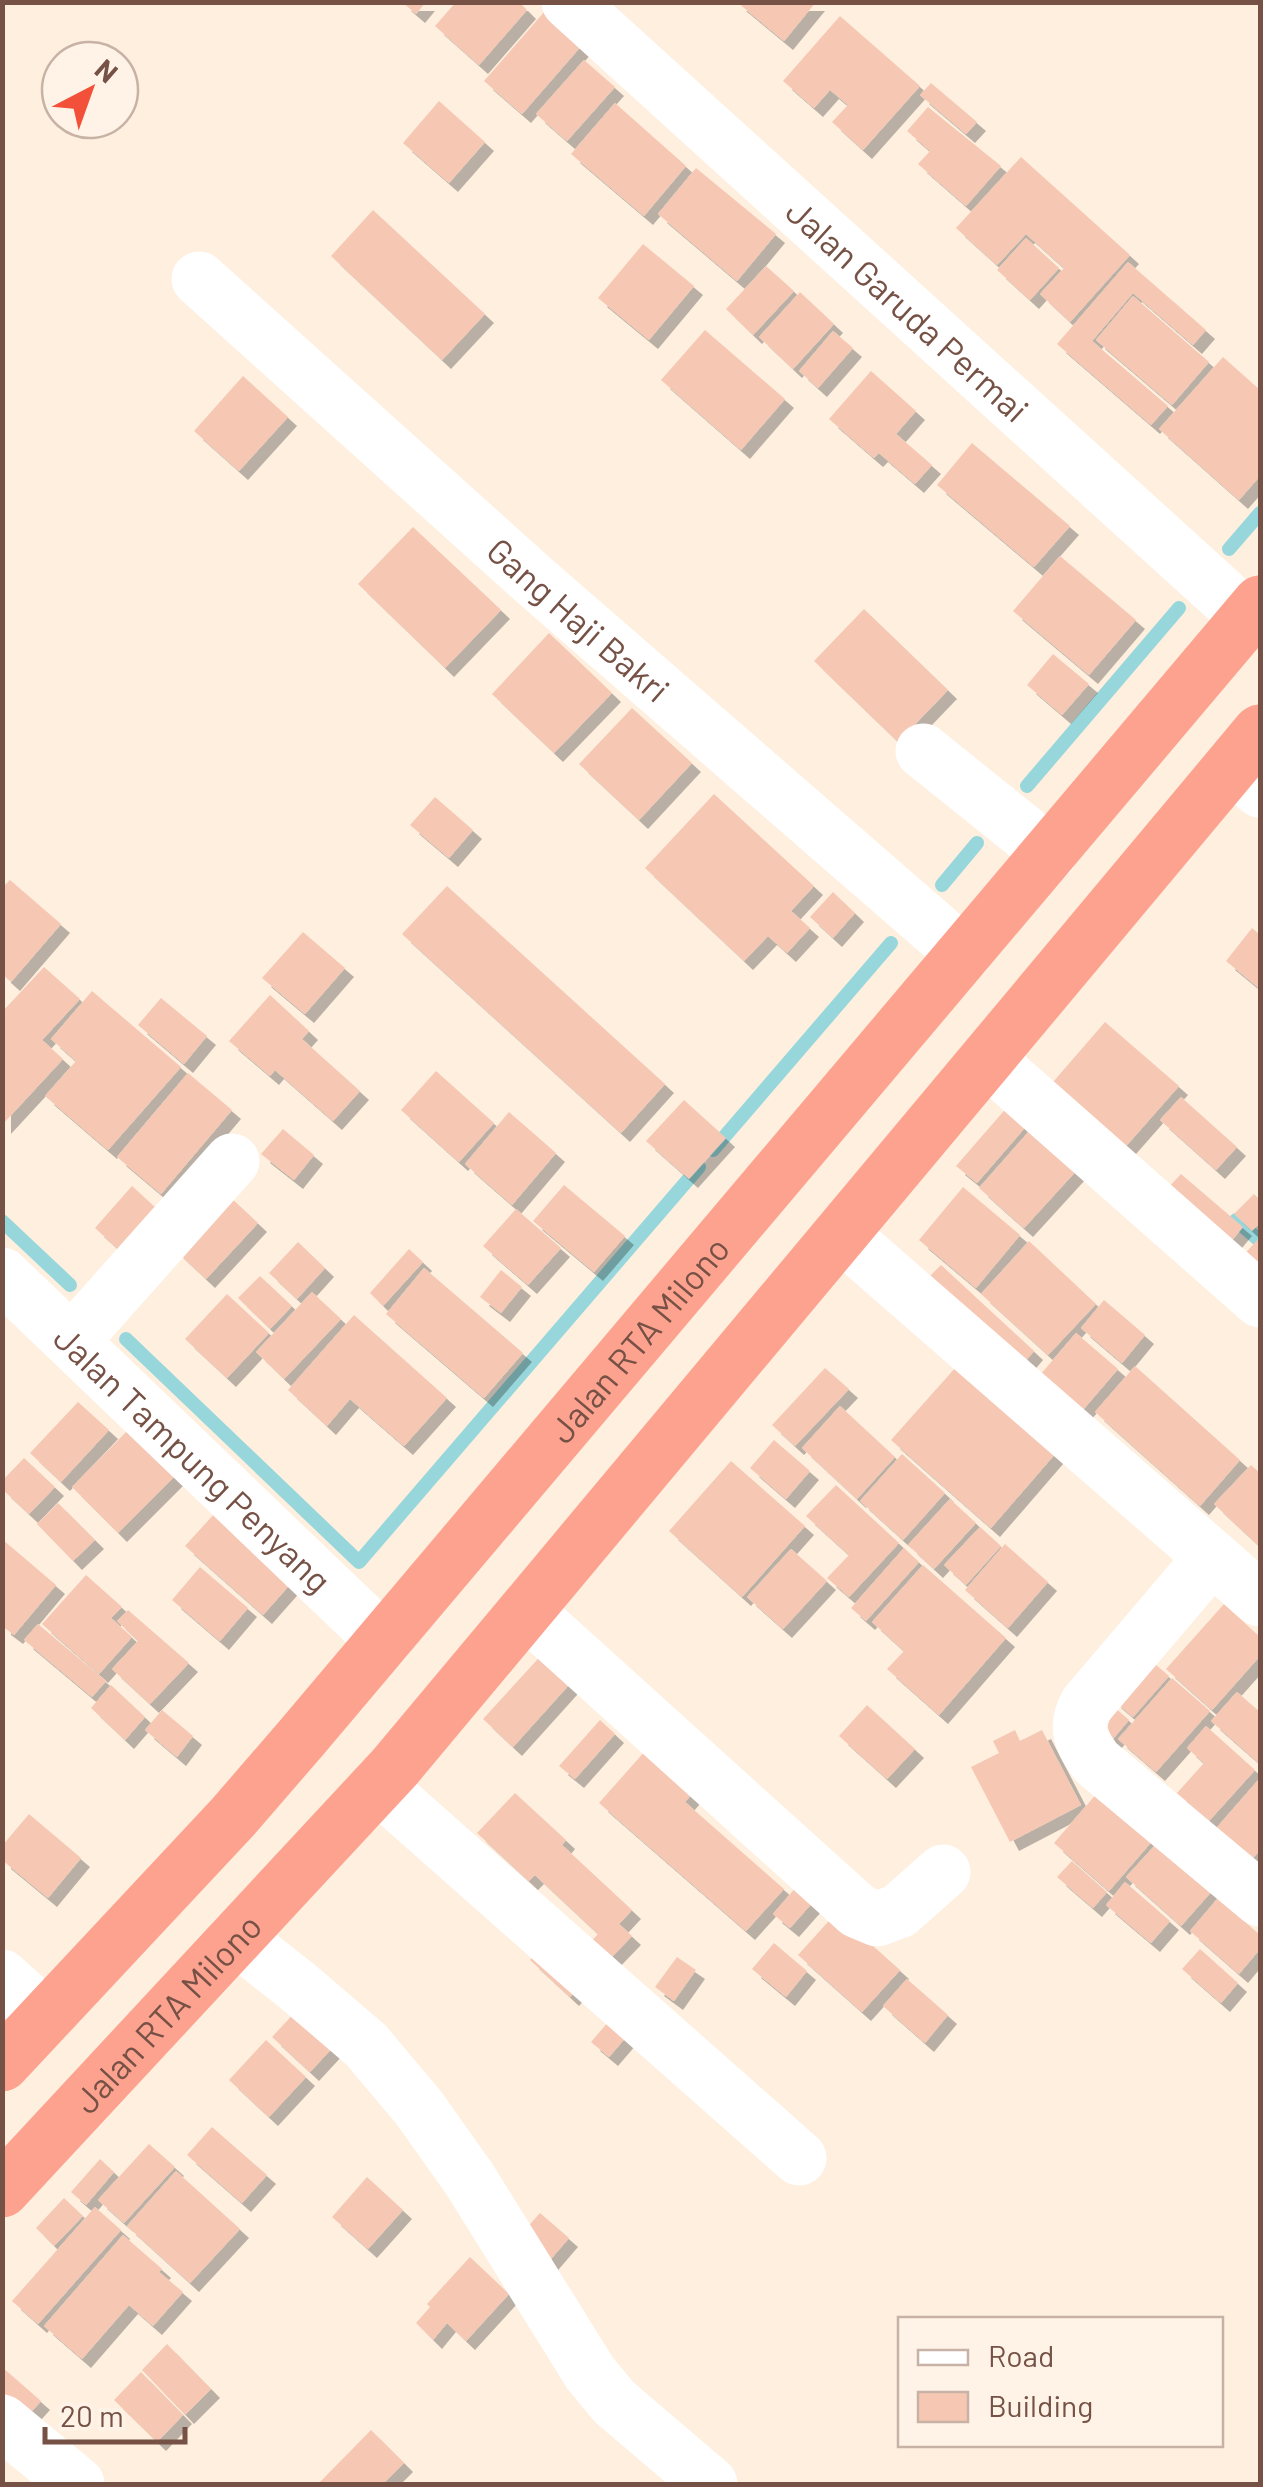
<svg xmlns="http://www.w3.org/2000/svg" width="1263" height="2487" viewBox="0 0 1263 2487" font-family="Barlow,sans-serif">
<style>
.lines{fill:none;stroke-linecap:round;stroke-linejoin:round}
.stream{stroke:#97d7db;stroke-width:14}
.building{fill:#f6c8b4;filter:url(#shadow)}
.minor{stroke:#fff;stroke-width:55}
.highway{stroke:#fea290;stroke-width:55}
.labels{text-anchor:middle;dominant-baseline:central;stroke-width:8;stroke-linejoin:round;paint-order:stroke}
.street-label{font-size:35px;fill:#765145;stroke:#fff3e7}
</style>
<defs>
<filter id="shadow"><feDropShadow dx="9" dy="9" stdDeviation="0" flood-color="#0004"/></filter>
</defs>
<rect width="100%" height="100%" fill="#feefdf"/>
<g class="lines">
<g class="stream">
<polyline points="1229,549 1260,513"/>
<polyline points="1027,786 1179,608"/>
<polyline points="942,885 977,843"/>
<polyline points="713,1150 891,943"/>
<polyline points="1236,1220 1260,1241"/>
<polyline points="2,1221 70,1285"/>
<polyline points="126,1339 359,1562 699,1167"/>
</g>
</g>
<g class="building">
<polygon points="402,2 426,2 416,14"/>
<polygon points="456,2 519,2 527,10 479,65 435,26"/>
<polygon points="737,2 816,2 784,41"/>
<polygon points="545,11 583,44 522,114 484,81"/>
<polygon points="840,16 920,86 863,150 832,122 848,105 830,90 814,108 783,81"/>
<polygon points="584,60 615,87 567,141 536,114"/>
<polygon points="931,83 977,122 966,134 920,95"/>
<polygon points="439,101 485,142 449,183 403,143"/>
<polygon points="615,103 686,166 644,216 571,154"/>
<polygon points="928,107 1001,166 966,206 918,164 930,151 907,131"/>
<polygon points="1021,157 1130,255 1070,322 1040,294 1064,268 1026,234 997,265 956,228"/>
<polygon points="696,168 776,234 737,281 658,214"/>
<polygon points="373,210 485,314 442,360 331,256"/>
<polygon points="1026,238 1059,268 1030,300 997,270"/>
<polygon points="643,244 694,286 649,340 598,298"/>
<polygon points="1128,262 1206,330 1193,345 1133,293 1092,341 1168,406 1151,425 1057,344"/>
<polygon points="766,266 794,291 753,335 726,309"/>
<polygon points="800,292 834,324 793,369 759,337"/>
<polygon points="1133,296 1209,362 1172,405 1096,340"/>
<polygon points="705,330 785,399 741,450 661,380"/>
<polygon points="833,331 853,348 818,388 799,371"/>
<polygon points="1223,357 1260,390 1260,476 1239,500 1159,429"/>
<polygon points="871,371 916,411 896,434 932,465 915,484 879,453 874,458 829,419"/>
<polygon points="243,376 288,417 239,471 194,431"/>
<polygon points="972,443 1070,526 1034,567 937,485"/>
<polygon points="413,527 501,610 445,668 358,584"/>
<polygon points="1060,556 1136,620 1089,675 1013,611"/>
<polygon points="864,609 948,690 898,742 814,661"/>
<polygon points="549,633 612,693 554,753 492,694"/>
<polygon points="1053,654 1089,684 1062,715 1027,685"/>
<polygon points="632,708 692,763 639,820 579,764"/>
<polygon points="714,794 814,886 791,911 810,928 787,953 768,936 744,961 645,868"/>
<polygon points="435,797 473,830 449,858 410,825"/>
<polygon points="10,880 61,924 11,982 2,974 2,888"/>
<polygon points="447,886 665,1084 621,1133 402,934"/>
<polygon points="833,892 855,913 833,938 810,917"/>
<polygon points="1252,928 1260,935 1260,989 1226,961"/>
<polygon points="303,932 345,968 305,1014 262,978"/>
<polygon points="44,967 80,999 42,1040 63,1059 2,1125 2,1012"/>
<polygon points="92,991 181,1067 108,1150 45,1096 76,1061 51,1039"/>
<polygon points="270,995 309,1031 302,1039 360,1091 333,1121 275,1070 270,1076 229,1041"/>
<polygon points="161,998 207,1036 184,1064 138,1025"/>
<polygon points="1105,1022 1179,1086 1120,1153 1047,1089"/>
<polygon points="436,1071 494,1123 459,1162 401,1110"/>
<polygon points="188,1073 232,1110 161,1194 117,1157"/>
<polygon points="1181,1097 1237,1147 1216,1170 1160,1120"/>
<polygon points="684,1100 726,1138 689,1179 646,1141"/>
<polygon points="1009,1105 1029,1123 977,1183 956,1166"/>
<polygon points="509,1112 556,1153 512,1205 465,1164"/>
<polygon points="283,1129 314,1155 294,1180 261,1154"/>
<polygon points="1031,1129 1077,1170 1024,1228 979,1188"/>
<polygon points="1181,1174 1243,1227 1228,1245 1165,1191"/>
<polygon points="564,1185 625,1236 594,1272 533,1221"/>
<polygon points="132,1186 156,1208 119,1250 95,1228"/>
<polygon points="963,1187 1020,1235 976,1288 919,1240"/>
<polygon points="1254,1194 1260,1200 1260,1223 1252,1231 1234,1214"/>
<polygon points="228,1195 258,1223 206,1279 175,1250"/>
<polygon points="516,1209 561,1248 528,1285 483,1246"/>
<polygon points="1260,1237 1260,1279 1240,1259"/>
<polygon points="1029,1241 1096,1304 1048,1355 981,1294"/>
<polygon points="298,1242 325,1268 297,1299 269,1273"/>
<polygon points="409,1249 423,1262 383,1306 370,1293"/>
<polygon points="941,1265 1034,1351 1018,1370 923,1283"/>
<polygon points="424,1268 523,1353 484,1398 386,1314"/>
<polygon points="501,1270 522,1287 501,1313 480,1297"/>
<polygon points="260,1276 292,1306 270,1329 238,1298"/>
<polygon points="312,1292 341,1319 284,1379 256,1352"/>
<polygon points="227,1294 269,1333 227,1378 185,1339"/>
<polygon points="1104,1300 1145,1335 1122,1363 1081,1328"/>
<polygon points="354,1315 447,1398 404,1446 350,1399 327,1426 288,1390"/>
<polygon points="1076,1333 1118,1369 1082,1411 1040,1375"/>
<polygon points="1135,1366 1240,1460 1200,1506 1095,1412"/>
<polygon points="956,1367 1055,1454 991,1528 891,1440"/>
<polygon points="825,1368 849,1389 795,1446 772,1425"/>
<polygon points="78,1402 109,1430 61,1482 30,1453"/>
<polygon points="840,1406 895,1457 857,1499 802,1448"/>
<polygon points="130,1428 176,1475 118,1533 72,1487"/>
<polygon points="774,1440 810,1471 786,1499 750,1468"/>
<polygon points="902,1454 945,1493 903,1540 860,1501"/>
<polygon points="24,1458 55,1487 29,1514 2,1489 2,1481"/>
<polygon points="731,1461 805,1526 742,1597 669,1531"/>
<polygon points="1251,1465 1260,1473 1260,1547 1214,1504"/>
<polygon points="836,1485 899,1543 849,1597 827,1578 849,1555 806,1516"/>
<polygon points="950,1499 976,1523 934,1569 908,1545"/>
<polygon points="225,1502 302,1571 263,1615 185,1546"/>
<polygon points="58,1503 95,1540 73,1561 37,1524"/>
<polygon points="980,1527 1001,1546 966,1585 944,1565"/>
<polygon points="2,1539 56,1585 14,1635 2,1626"/>
<polygon points="1005,1544 1048,1582 1008,1628 965,1590"/>
<polygon points="904,1548 919,1562 866,1621 851,1608"/>
<polygon points="791,1549 827,1581 783,1629 747,1597"/>
<polygon points="923,1565 1006,1638 939,1715 887,1669 904,1651 872,1622"/>
<polygon points="200,1567 248,1608 220,1641 172,1600"/>
<polygon points="86,1575 122,1607 111,1618 132,1637 99,1674 42,1624"/>
<polygon points="1224,1604 1260,1637 1260,1656 1212,1710 1166,1669"/>
<polygon points="128,1610 189,1663 150,1704 112,1669 138,1641 117,1621"/>
<polygon points="38,1624 106,1681 92,1697 24,1640"/>
<polygon points="547,1649 577,1676 513,1747 483,1719"/>
<polygon points="1149,1659 1169,1676 1133,1717 1112,1699"/>
<polygon points="1172,1678 1210,1711 1156,1772 1118,1739"/>
<polygon points="111,1685 145,1717 125,1740 91,1708"/>
<polygon points="1237,1692 1260,1712 1260,1764 1211,1721"/>
<polygon points="867,1705 915,1749 887,1779 839,1736"/>
<polygon points="1113,1706 1129,1720 1112,1740 1096,1726"/>
<polygon points="162,1710 193,1736 177,1757 145,1730"/>
<polygon points="600,1720 615,1734 575,1779 559,1766"/>
<polygon points="1206,1726 1255,1770 1209,1821 1177,1793 1204,1763 1187,1748"/>
<polygon points="1015,1730 1020,1741 1042,1730 1081,1805 1010,1842 971,1767 999,1753 993,1741"/>
<polygon points="654,1741 702,1782 685,1802 784,1889 746,1931 599,1803"/>
<polygon points="1260,1778 1260,1850 1248,1864 1212,1833"/>
<polygon points="1099,1791 1154,1839 1109,1891 1054,1843"/>
<polygon points="515,1793 566,1840 562,1845 632,1910 619,1924 632,1936 605,1964 586,1947 598,1934 535,1875 529,1881 477,1833"/>
<polygon points="29,1814 81,1858 48,1898 2,1860 2,1846"/>
<polygon points="1158,1842 1212,1891 1181,1926 1126,1877"/>
<polygon points="1072,1861 1107,1892 1093,1908 1057,1877"/>
<polygon points="804,1878 821,1893 790,1928 773,1914"/>
<polygon points="1125,1882 1170,1921 1151,1943 1106,1905"/>
<polygon points="1218,1898 1260,1935 1260,1949 1239,1974 1190,1931"/>
<polygon points="836,1913 900,1970 862,2012 798,1955"/>
<polygon points="774,1943 807,1971 786,1997 752,1969"/>
<polygon points="541,1947 582,1984 570,1997 530,1960"/>
<polygon points="1200,1949 1238,1983 1221,2003 1182,1969"/>
<polygon points="677,1957 696,1970 674,2001 655,1987"/>
<polygon points="907,1979 948,2015 925,2043 883,2006"/>
<polygon points="297,2010 335,2045 310,2072 272,2037"/>
<polygon points="615,2014 633,2029 609,2057 591,2042"/>
<polygon points="266,2040 306,2077 269,2117 229,2080"/>
<polygon points="212,2127 267,2175 242,2203 187,2155"/>
<polygon points="149,2144 175,2167 124,2223 98,2200"/>
<polygon points="100,2159 114,2172 86,2205 71,2192"/>
<polygon points="176,2171 240,2229 190,2283 127,2226"/>
<polygon points="367,2177 403,2210 368,2249 332,2217"/>
<polygon points="64,2198 83,2216 54,2246 36,2228"/>
<polygon points="95,2207 121,2230 38,2324 12,2301"/>
<polygon points="540,2213 569,2238 544,2267 515,2241"/>
<polygon points="123,2235 162,2269 159,2272 183,2292 153,2326 129,2305 82,2359 44,2326"/>
<polygon points="470,2257 509,2294 466,2341 447,2323 433,2340 416,2323 430,2307 427,2304"/>
<polygon points="167,2344 211,2389 185,2415 142,2370"/>
<polygon points="2,2367 41,2401 14,2431 2,2421"/>
<polygon points="141,2372 183,2415 157,2442 114,2400"/>
<polygon points="371,2430 404,2463 383,2484 318,2484"/>
</g>
<g class="lines">
<g class="minor">
<path id="s1" d="M569,2L1247,617"/>
<path id="s2" d="M199,279L537,583L964,954"/>
<polyline points="923,751 1050,853"/>
<polyline points="1232,766 1260,790"/>
<polyline points="988,1060 1260,1300"/>
<polyline points="841,1234 1260,1599"/>
<path id="s3" d="M2,1275L384,1641"/>
<polyline points="72,1341 232,1161"/>
<path d="M1212,1557L1087,1704C1074,1727 1081,1742 1096,1762L1260,1899"/>
<polyline points="527,1612 858,1911 877,1919 899,1911 943,1872"/>
<polyline points="378,1786 799,2158"/>
<polyline points="236,1938 296,1985 366,2045 419,2108 470,2180 590,2373 614,2402 710,2484"/>
<polyline points="2,1977 46,2017"/>
<polyline points="2,2422 77,2484"/>
</g>
<g class="highway">
<path id="s4" d="M2,2064L233,1817L303,1736L1260,603"/>
<path id="s5" d="M2,2190L395,1767L1260,732"/>
</g>
</g>
<g class="labels">
<g class="street-label">
<text stroke="none"><textPath href="#s1" startOffset="458">Jalan Garuda Permai</textPath></text>
<text stroke="none"><textPath href="#s2" startOffset="510">Gang Haji Bakri</textPath></text>
<text stroke="none"><textPath href="#s4" startOffset="965">Jalan RTA Milono</textPath></text>
<text stroke="none"><textPath href="#s3" startOffset="265">Jalan Tampung Penyang</textPath></text>
<text stroke="none"><textPath href="#s5" startOffset="242">Jalan RTA Milono</textPath></text>
</g>
</g>
<rect width="1263" height="2487" fill="none" stroke="#765145" stroke-width="10"/>
<rect x="898" y="2317" width="325" height="130" fill="#fff3e7" stroke="#c8b2a6" stroke-width="2.5"/>
<rect x="918" y="2350" width="50" height="15" fill="#ffffff" stroke="#c8b2a6" stroke-width="2.5"/>
<text x="988" y="2367" font-size="30" fill="#765145">Road</text>
<rect x="918" y="2392" width="50" height="30" fill="#f6c8b4" stroke="#c8b2a6" stroke-width="2.5"/>
<text x="988" y="2417" font-size="30" fill="#765145">Building</text>
<g transform="translate(90 90) rotate(41)"><circle r="48" fill="#fff3e7" stroke="#c8b2a6" stroke-width="2.5"/>
<path d="M0-8L18 38L0 25L-18 38Z" fill="#f35039"/>
<text y="-15" font-size="28" font-weight="bold" text-anchor="middle" fill="#765145">N</text>
</g>
<path d="M45 2427v15h140v-15" fill="none" stroke="#765145" stroke-width="5"/>
<text x="60" y="2427" font-size="30" fill="#765145" stroke="#fff3e7" stroke-width="8" paint-order="stroke">20 m</text>
</svg>
